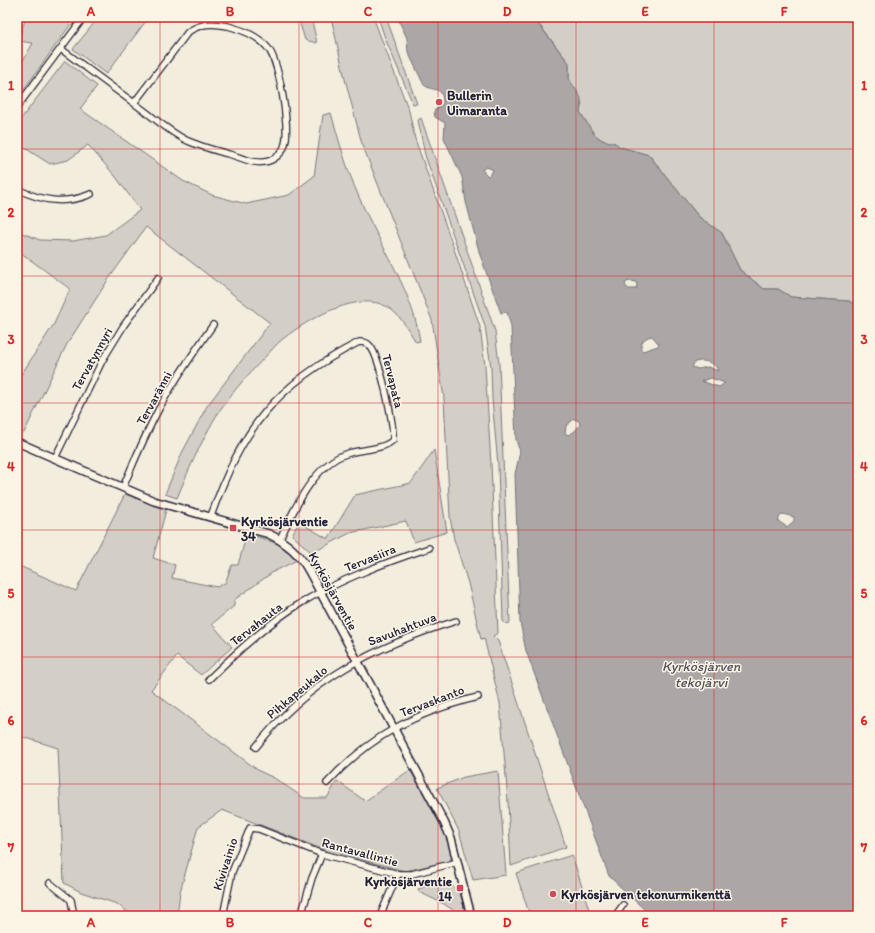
<svg xmlns="http://www.w3.org/2000/svg" width="875" height="933" viewBox="0 0 875 933" font-family="Itim,sans-serif">
<style>
.green{fill:#d4cfc6;stroke:#7b7880}
.water{fill:#aca7a6;stroke:#75727b;fill-rule:evenodd}
.lines{fill:none;stroke-linecap:round;stroke-linejoin:round}
.minor-casing{stroke:#22223b;stroke-width:8}
.tertiary-casing{stroke:#22223b;stroke-width:10}
.minor{stroke:#fcf5e5;stroke-width:5.5}
.tertiary{stroke:#fcf5e5;stroke-width:7}
.grid{fill:none;stroke:#d62828;stroke-width:1;stroke-opacity:0.55}
.poi-dot{fill:#d1495b;stroke:#fcf5e5;stroke-width:1.5}
.labels{text-anchor:middle;dominant-baseline:central;stroke-width:3;stroke-linejoin:round;paint-order:stroke}
.poi-label{font-size:13px;font-weight:bold;fill:#22223b;stroke:#fcf5e5;text-anchor:start}
.street-label{font-size:13px;fill:#22223b;stroke:#fcf5e5}
.water-label{font-size:14px;font-style:italic;fill:#525160;stroke:#fcf5e5}
.neatline{fill:none;stroke:#d62828;stroke-width:1.5}
.grid-label{font-size:13px;text-anchor:middle;font-weight:bold;fill:#d62828}
</style>
<rect width="100%" height="100%" fill="#f3edde"/>
<filter id="ink" filterUnits="userSpaceOnUse"><feTurbulence type="fractalNoise" baseFrequency=".025" numOctaves="2"/><feDisplacementMap in="SourceGraphic" scale="8" xChannelSelector="R" yChannelSelector="G"/><feConvolveMatrix kernelMatrix="1 2 1 2 8 2 1 2 1" color-interpolation-filters="sRGB"/></filter>
<g filter="url(#ink)">
<g class="green">
<polygon points="26,17 76,17 17,99 17,71 33,43 18,41"/>
<polygon points="99,17 149,17 106,74 73,49"/>
<polygon points="298,17 311,17 317,43 305,40"/>
<polygon points="331,17 373,17 409,111 415,139 453,246 480,327 485,366 491,464 498,633 493,636 498,641 566,847 511,866 508,802 500,703 484,638 481,639 468,583 454,539 450,517 444,398 432,320 362,144 345,79"/>
<polygon points="378,17 386,17 417,104 413,104 385,38"/>
<polygon points="535,17 858,17 858,307 849,301 791,297 778,289 764,289 740,270 722,233 699,217 649,155 620,147 615,143 602,140 594,134 580,112 582,103 569,79 569,63 538,23"/>
<path d="M65,61L97,86L80,109L183,181L212,195L246,204L289,195L314,176L323,115L331,113C339,141 347,170 359,197C379,244 412,289 420,341L416,342C407,328 398,310 381,304C352,294 307,320 284,338C277,343 271,351 265,357C247,376 228,396 215,418C200,444 188,471 177,498L165,494L182,453L207,406L270,323L146,227L108,280L67,344L24,433L17,431V381L54,324L70,289L17,250V231L40,240L73,241L106,235L140,210L116,177L88,145L68,160L50,164L17,143V124Z"/>
<polygon points="421,118 495,331 499,364 510,623 506,624 503,621 498,465 492,399 491,367 485,326 425,155 418,120"/>
<polygon points="434,450 447,532 414,542 406,521 350,533 312,553 292,535 299,522 328,539 355,495 411,483"/>
<polygon points="125,494 166,510 153,558 175,565 172,578 217,587 225,583 232,565 238,565 247,533 278,544 297,560 273,572 234,600 234,606 212,624 232,647 201,675 177,656 151,690 259,771 274,778 304,798 327,798 337,781 365,801 410,770 445,833 452,857 449,861 405,871 327,851 222,810 198,827 180,892 177,916 133,916 117,904 81,892 64,883 58,748 17,735 17,565 76,591"/>
<polygon points="498,771 506,875 473,880 459,831 437,788 464,777"/>
<polygon points="572,855 591,916 530,916 516,873"/>
<path d="M441,881C462,889 461,895 466,916H455L453,910L444,904L419,892L418,889Z"/>
</g>
<path class="water" d="M397,17H535L538,24L569,63V79L581,98L580,112L594,134L602,140L615,143L620,147L649,155L699,217L722,233L740,270L764,289H778L791,297L849,301L858,307V916H648V913L609,876L526,651L520,622L515,474L520,452L516,440L511,326L507,312L501,313L480,255L466,202L462,177L444,138L445,123L435,117L434,111L443,104C443,85 435,93 424,85L408,52L407,38ZM486,167L492,169L493,171L488,176L482,170ZM631,281L636,282L637,286L636,289H628L625,285L626,282ZM652,336L659,344L658,346L643,351L641,350C640,343 644,337 652,336ZM700,361C707,361 716,363 718,371L708,367L698,369L692,367L695,362ZM711,378L725,383L719,387L701,381ZM574,419L579,421L580,425L574,432L568,435L565,433L566,426ZM783,514L794,517V521L787,527L778,521L780,516Z"/>
<g class="lines">
<defs>
<g id="minor">
<path d="M61,49L65,52C92,72 119,92 146,112C159,122 173,134 188,141C202,147 217,151 232,155C242,158 253,164 264,162C274,161 283,153 285,144C290,127 279,59 267,47C257,35 242,30 228,26C212,23 201,23 188,32L134,103"/>
<polyline points="17,107 84,17"/>
<path d="M17,189C42,201 65,205 91,194"/>
<polyline points="55,458 102,361 124,325 158,278"/>
<path d="M123,487C135,460 146,432 161,405C176,377 195,351 213,325"/>
<path d="M211,516C242,428 275,385 359,342C364,342 367,342 370,346C380,357 394,424 393,440C383,450 362,449 349,453C315,462 294,509 280,539"/>
<path d="M209,679C238,651 267,624 301,603C341,579 384,563 429,548"/>
<path d="M256,747C309,679 376,646 456,621"/>
<path d="M327,783C370,736 416,712 478,697"/>
<polyline points="50,883 71,900 74,916"/>
<polyline points="223,916 232,872 250,828 259,829 322,854 398,874 412,874 458,862"/>
<polyline points="301,916 312,878 322,854"/>
<polyline points="380,916 398,874"/>
<polyline points="615,916 623,905"/>
</g>
<path id="tertiary" d="M17,442L154,501L269,534C287,543 299,553 309,571L444,822L451,838L471,916"/>
</defs>
<use href="#minor" class="minor-casing"/>
<use href="#tertiary" class="tertiary-casing"/>
<use href="#minor" class="minor"/>
<use href="#tertiary" class="tertiary"/>
</g>
</g>
<path class="grid" d="M160,17V916M299,17V916M438,17V916M576,17V916M714,17V916M17,149H858M17,276H858M17,403H858M17,530H858M17,657H858M17,784H858"/>
<g class="poi-dot">
<circle cx="439" cy="102" r="4"/>
<rect x="229" y="524" width="8" height="8" rx="2"/>
<rect x="456" y="884" width="8" height="8" rx="2"/>
<circle cx="553" cy="894" r="4"/>
</g>
<g class="labels">
<g class="poi-label">
<text x="447" y="95">Bullerin<tspan x="447" dy="15">Uimaranta</tspan></text>
<text x="241" y="521">Kyrkösjärventie<tspan x="241" dy="15">34</tspan></text>
<text x="452" y="881" text-anchor="end">Kyrkösjärventie<tspan x="452" dy="15">14</tspan></text>
<text x="561" y="894">Kyrkösjärven tekonurmikenttä</text>
</g>
<g class="street-label">
<text transform="translate(92 359) rotate(-61)">Tervatynnyri</text>
<text transform="translate(393 381) rotate(76)">Tervapata</text>
<text transform="translate(154 398) rotate(-61)">Tervaränni</text>
<text transform="translate(370 558) rotate(-22)">Tervasiira</text>
<text transform="translate(333 591) rotate(61)">Kyrkösjärventie</text>
<text transform="translate(256 624) rotate(-38)">Tervahauta</text>
<text transform="translate(402 629) rotate(-21)">Savuhahtuva</text>
<text transform="translate(297 692) rotate(-40)">Pihkapeukalo</text>
<text transform="translate(432 701) rotate(-21)">Tervaskanto</text>
<text transform="translate(360 852) rotate(15)">Rantavallintie</text>
<text transform="translate(225 864) rotate(-72)">Kivivainio</text>
</g>
<g class="water-label">
<text x="701" y="666">Kyrkösjärven<tspan x="701" dy="16">tekojärvi</tspan></text>
</g>
</g>
<rect width="875" height="933" fill="none" stroke="#fcf5e5" stroke-width="44"/>
<rect x="22" y="22" width="831" height="889" class="neatline"/>
<g class="grid-label">
<text x="91" y="16">A</text>
<text x="230" y="16">B</text>
<text x="368" y="16">C</text>
<text x="507" y="16">D</text>
<text x="645" y="16">E</text>
<text x="784" y="16">F</text>
<text x="11" y="90">1</text>
<text x="864" y="90">1</text>
<text x="11" y="217">2</text>
<text x="864" y="217">2</text>
<text x="11" y="344">3</text>
<text x="864" y="344">3</text>
<text x="11" y="471">4</text>
<text x="864" y="471">4</text>
<text x="11" y="598">5</text>
<text x="864" y="598">5</text>
<text x="11" y="725">6</text>
<text x="864" y="725">6</text>
<text x="11" y="852">7</text>
<text x="864" y="852">7</text>
<text x="91" y="927">A</text>
<text x="230" y="927">B</text>
<text x="368" y="927">C</text>
<text x="507" y="927">D</text>
<text x="645" y="927">E</text>
<text x="784" y="927">F</text>
</g>
</svg>
